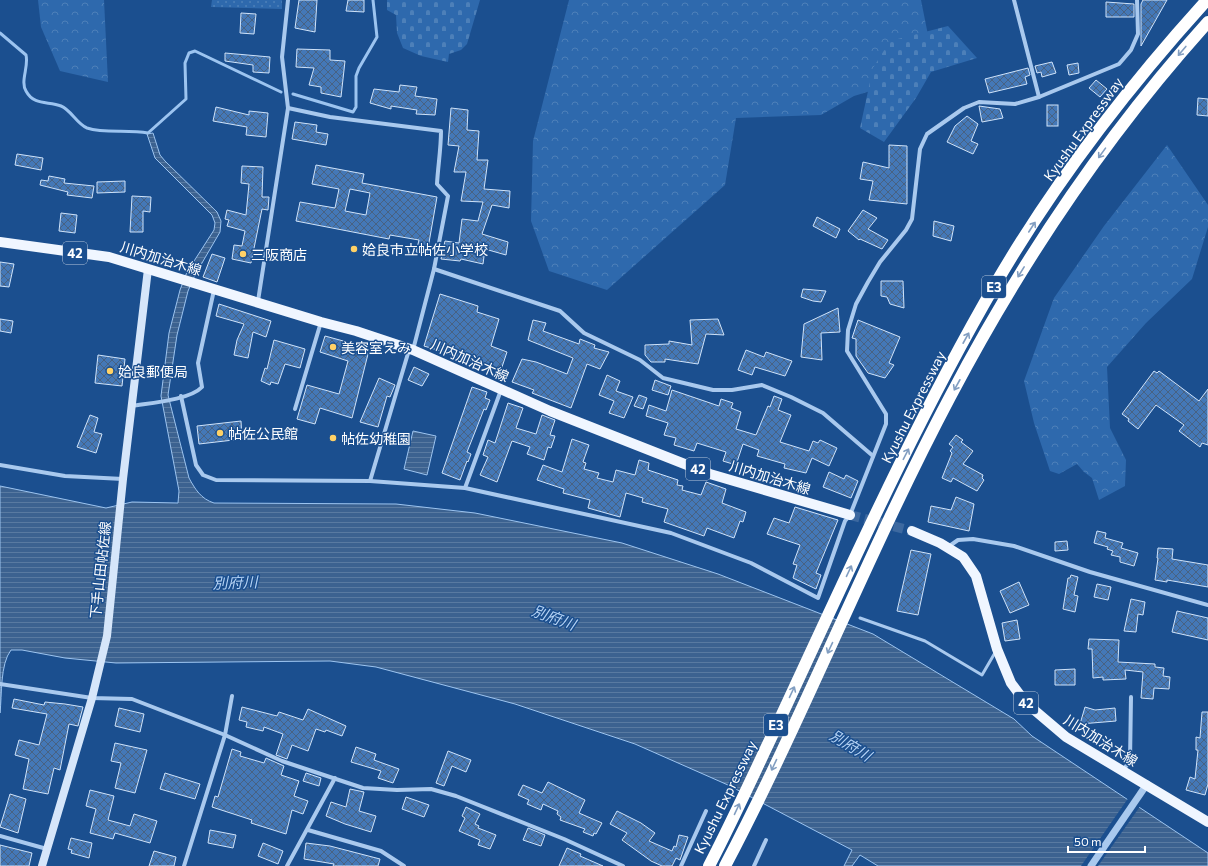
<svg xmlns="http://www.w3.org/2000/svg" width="1208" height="866" viewBox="0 0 1208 866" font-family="Commissioner,'Noto Sans JP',sans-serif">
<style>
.green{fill:url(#green-dots)}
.forest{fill:url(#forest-crowns)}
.cemetery{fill:url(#cemetery-stones)}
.water{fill:url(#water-rules);stroke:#9cc4f0}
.pier{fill:#1b4f8f}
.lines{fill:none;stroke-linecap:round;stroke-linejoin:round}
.stream{stroke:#9cc4f0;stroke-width:3}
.building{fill:url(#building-cross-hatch);stroke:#cfe3fa;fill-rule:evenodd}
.primary-tunnel{stroke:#3d69a0;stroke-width:10;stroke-dasharray:10 5;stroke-linecap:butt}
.service{stroke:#a9c9ee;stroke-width:3}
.minor{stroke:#a9c9ee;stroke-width:4}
.tertiary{stroke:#a9c9ee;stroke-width:7}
.secondary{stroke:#d6e6fa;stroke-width:8}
.primary{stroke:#f0f6ff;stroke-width:10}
.motorway{stroke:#fff;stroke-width:12}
.oneway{stroke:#829ec1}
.poi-dot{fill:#ffd166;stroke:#1b4f8f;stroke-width:1.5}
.labels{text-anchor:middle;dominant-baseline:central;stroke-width:3;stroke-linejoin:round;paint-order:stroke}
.shield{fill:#1b4f8f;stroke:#bbcadd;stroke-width:1}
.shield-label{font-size:13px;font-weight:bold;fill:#fff}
.street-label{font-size:14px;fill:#fff;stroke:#1b4f8f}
.poi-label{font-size:14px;fill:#fff;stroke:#1b4f8f;text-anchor:start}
.water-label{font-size:15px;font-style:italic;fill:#b5d3f5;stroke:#1b4f8f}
</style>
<defs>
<pattern id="green-dots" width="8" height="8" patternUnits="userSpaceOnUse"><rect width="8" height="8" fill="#2e69ad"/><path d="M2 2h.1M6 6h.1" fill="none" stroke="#4d80b9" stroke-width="1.8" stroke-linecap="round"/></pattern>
<pattern id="forest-crowns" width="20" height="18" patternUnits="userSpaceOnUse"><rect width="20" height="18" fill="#2e69ad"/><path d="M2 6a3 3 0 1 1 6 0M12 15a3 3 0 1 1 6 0" fill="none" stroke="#4d80b9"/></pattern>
<pattern id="cemetery-stones" width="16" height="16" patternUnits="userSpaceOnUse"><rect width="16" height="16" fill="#2e69ad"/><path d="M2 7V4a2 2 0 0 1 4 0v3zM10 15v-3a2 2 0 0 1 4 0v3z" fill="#4d80b9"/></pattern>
<pattern id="water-rules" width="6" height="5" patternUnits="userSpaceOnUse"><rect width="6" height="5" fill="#3c6290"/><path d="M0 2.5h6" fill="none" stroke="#597aa1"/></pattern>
<pattern id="building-cross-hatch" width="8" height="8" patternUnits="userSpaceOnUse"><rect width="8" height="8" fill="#4478b7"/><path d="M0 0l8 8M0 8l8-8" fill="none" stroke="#486282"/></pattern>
</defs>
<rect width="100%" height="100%" fill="#1b4f8f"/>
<polygon class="green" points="212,0 282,0 282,9 211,7"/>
<g class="forest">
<polygon points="38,0 104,0 108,82 60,71 41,27"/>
<polygon points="569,0 921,0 929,40 910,79 854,96 821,115 736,118 725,185 607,290 549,271 531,221 533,141"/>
<polygon points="1167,145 1208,205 1208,227 1192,279 1146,323 1107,367 1110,428 1126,460 1125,486 1099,500 1092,478 1084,472 1077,464 1059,474 1050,471 1034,423 1024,381 1054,298 1104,226"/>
</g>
<g class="cemetery">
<polygon points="387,0 480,0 467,44 461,50 449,54 448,62 421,56 403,48 397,33 396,15 387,10"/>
<polygon points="948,26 977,58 931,72 916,98 884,142 860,128 873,68 890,41"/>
</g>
<g class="water">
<path d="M153,133L160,155L165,161L217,212L221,221L220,232L195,275L188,291L177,335L168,395L189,478C195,489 201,499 214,503L396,504L475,513L622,543L718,574L873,634L1014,719L1032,736L1208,853V866H878L860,855L852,866H844L852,850L728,785L635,744L515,704L376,667L330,661L116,663L65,658L22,650H11C0,664 2,695 0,713V486L106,508L132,502L178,503L179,491L161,396L169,333L180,290L187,272L214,230L215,223L212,215L155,158L147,134Z"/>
<polygon points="413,431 436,436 427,475 404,469"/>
</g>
<polygon class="pier" points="1129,797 1141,805 1098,866 1081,866"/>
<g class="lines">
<g class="stream">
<path d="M0,33L26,55C29,67 20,81 26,91C34,106 48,101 61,106C71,110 77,124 87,128C105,134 128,129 148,133L186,99L185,63L189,53L195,51L281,92"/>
<polyline points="293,94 353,112 356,107 356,76 359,68 377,37 373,0"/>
</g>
</g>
<g class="building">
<polygon points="299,0 317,0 315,32 295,28"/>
<polygon points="348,0 364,0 364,12 346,11"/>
<polygon points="1143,0 1167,0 1141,46 1141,4"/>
<polygon points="1106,2 1134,4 1134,17 1106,17"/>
<polygon points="241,13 256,14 254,34 240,33"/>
<polygon points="297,49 330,50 330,60 345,61 341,97 321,93 321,87 309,85 314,68 296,67"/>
<polygon points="225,53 270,57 269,73 253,72 253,65 225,61"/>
<polygon points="1052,62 1056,73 1042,77 1041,72 1037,73 1035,66"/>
<polygon points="1078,63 1079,73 1069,75 1067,65"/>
<polygon points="1028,68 1030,75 1025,77 1027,84 989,93 985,79"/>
<polygon points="1096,80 1107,89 1100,97 1089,88"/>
<polygon points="400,85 417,87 415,96 437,99 435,115 416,114 417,110 391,106 391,109 370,103 374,89 399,92"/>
<polygon points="1198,98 1208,99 1208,116 1197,115"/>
<rect x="1047" y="105" width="11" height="21"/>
<polygon points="979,106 1000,109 1003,118 982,122"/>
<polygon points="216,107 249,115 249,111 268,113 266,137 246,135 247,127 213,121"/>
<polygon points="451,108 468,110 467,130 479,131 477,160 488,160 484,189 510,191 509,208 492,205 482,234 508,242 506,255 485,249 483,264 461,259 460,261 441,259 445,241 459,243 462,219 478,221 483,202 461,201 466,172 454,172 459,146 448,145"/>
<polygon points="967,116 978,124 971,141 978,144 973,154 947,142 955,126"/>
<polygon points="295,122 317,125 316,132 328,134 326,145 292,139"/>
<polygon points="889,145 907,146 907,204 869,200 873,181 860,179 863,162 889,168"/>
<polygon points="17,154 43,158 41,170 15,165"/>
<path d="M316,165L364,174L362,183L437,197L427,254L416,252L419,240L390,235L389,239L296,221L300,202L335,208L339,189L312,184ZM350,189L370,193L366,215L345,211Z"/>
<polygon points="242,166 263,167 262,197 269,197 268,210 262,209 251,263 232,259 234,245 242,246 245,231 227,226 229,220 225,219 227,210 246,215 249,184 241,183"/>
<polygon points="49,176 65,179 64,183 94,186 92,198 67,195 68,192 40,185 41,180 48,181"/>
<polygon points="125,181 125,192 97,193 97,182"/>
<polygon points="132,196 151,197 150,212 143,211 143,232 130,232"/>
<polygon points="863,210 877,218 868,229 888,240 882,249 860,239 859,240 848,231"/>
<polygon points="61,213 77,215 75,233 59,231"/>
<polygon points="817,217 840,229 836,238 813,226"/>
<polygon points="934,221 954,226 951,241 933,236"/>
<polygon points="212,254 225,258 217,282 203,277"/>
<polygon points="0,262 14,264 9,287 0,286"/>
<polygon points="881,281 903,281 904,308 890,304 887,297 881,296"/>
<polygon points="803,289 826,291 821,302 813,301 801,297"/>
<polygon points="440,294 478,306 477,312 499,319 491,346 507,352 501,370 462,357 461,361 453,359 454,355 424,346"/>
<polygon points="219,304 271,321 266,337 253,332 248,358 234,355 237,340 244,324 216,316"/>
<polygon points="838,308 840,332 821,333 822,360 801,357 804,324"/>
<polygon points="0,319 13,321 11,333 0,331"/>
<polygon points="718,319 724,335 706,334 698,364 665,359 665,362 651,362 645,355 645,345 669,344 669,341 692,345 690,320"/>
<polygon points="533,320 546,323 543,331 579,344 580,339 595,345 594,348 609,352 600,369 587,364 571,408 532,393 534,390 512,382 522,359 536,362 567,374 573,358 528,340"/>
<polygon points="858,320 900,337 889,363 894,365 885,378 868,373 856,356 856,339 852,338"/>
<polygon points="325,336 347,342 344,347 368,354 352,418 320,408 315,424 297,419 307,385 339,394 348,361 320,352"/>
<polygon points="274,340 305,349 300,368 285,364 278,384 271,382 270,385 261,381 265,368 267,369"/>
<polygon points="746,350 764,357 766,352 792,361 785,376 755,367 752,375 738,370"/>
<polygon points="98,355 125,359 122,386 95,383"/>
<polygon points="414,367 429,374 422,386 408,380"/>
<polygon points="1154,371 1157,373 1159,371 1199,401 1208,389 1208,445 1202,443 1200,447 1179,431 1184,425 1156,405 1138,429 1128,421 1129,419 1122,414"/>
<polygon points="607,375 620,381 616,391 633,397 624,418 609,413 614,401 599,395"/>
<polygon points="379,378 395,385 390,397 387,396 378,427 360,422"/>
<polygon points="655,380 671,386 668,395 652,390"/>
<polygon points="472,387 487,392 485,398 490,400 486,410 484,409 475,432 467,452 471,454 468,462 467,461 460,480 442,473"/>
<polygon points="672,390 719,406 721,399 733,403 731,408 741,412 736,429 756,435 768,406 770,407 774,396 782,399 778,410 791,415 780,442 809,451 813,441 818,443 820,440 837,448 829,466 812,458 806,473 784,468 785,464 757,456 759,450 743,444 736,465 723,461 726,452 697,443 694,451 674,445 676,438 664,435 668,423 646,416 649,405 666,411"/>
<polygon points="639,395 647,398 643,409 634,406"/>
<polygon points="508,403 523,408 516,428 536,434 542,415 555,420 550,435 555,436 551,448 548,447 544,460 527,454 530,447 512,441 497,482 480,475 488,457 483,455 488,440 495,443"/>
<polygon points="90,415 98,418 94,432 102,434 96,453 77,447"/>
<polygon points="241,421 242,439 199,444 197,426"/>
<polygon points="956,435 963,440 961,442 973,451 963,464 983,475 982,478 984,480 977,491 953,478 951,482 942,478 952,453 950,451 953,447 949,444"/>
<polygon points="572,439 589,445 583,462 586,463 584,469 599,473 597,478 613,482 616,470 635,475 639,460 649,463 648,470 678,480 677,485 683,486 682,490 701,495 706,482 726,489 722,503 746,512 743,522 740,521 734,538 707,528 704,536 664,522 668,509 642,502 643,498 626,493 620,517 588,508 590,500 563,493 564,489 537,480 543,465 562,472"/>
<polygon points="829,472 844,479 846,475 858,481 851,498 823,487"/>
<polygon points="956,497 974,504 969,531 928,522 931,506 951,510"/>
<polygon points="795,507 838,520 816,573 821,575 816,589 793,578 797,565 793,564 800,545 767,534 774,518 789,523"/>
<polygon points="1097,531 1106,533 1105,538 1123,543 1121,548 1138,553 1134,566 1120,562 1120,557 1111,555 1113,551 1107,549 1108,547 1094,543"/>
<polygon points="1067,541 1068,550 1055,551 1055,542"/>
<polygon points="1158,548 1173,549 1172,559 1208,565 1208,587 1167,580 1167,582 1155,580 1158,558 1157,558"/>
<polygon points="911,550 931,554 918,615 897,611"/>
<polygon points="1071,575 1078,577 1074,595 1078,596 1075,612 1063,609 1068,578 1070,578"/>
<polygon points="1019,582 1029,605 1010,613 1000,591"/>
<polygon points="1097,584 1111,587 1108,600 1094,597"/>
<polygon points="1131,599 1145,602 1143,615 1138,614 1136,632 1124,631"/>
<polygon points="1177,611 1208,618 1208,640 1172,632"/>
<polygon points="1017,620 1020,639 1005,641 1002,623"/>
<polygon points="1089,639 1119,640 1118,662 1155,664 1155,667 1164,668 1163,676 1170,677 1169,689 1154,688 1153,699 1141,698 1143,672 1125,670 1126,679 1103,680 1103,677 1093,678 1092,649 1088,649"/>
<polygon points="1075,669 1075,685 1055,685 1055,670"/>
<polygon points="14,699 44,705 45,702 65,704 83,707 78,726 69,724 60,770 54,768 48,794 23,789 29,759 15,755 19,740 39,745 47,714 12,708"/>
<polygon points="242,707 277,716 279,712 303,720 308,709 346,726 342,736 326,730 325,732 316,729 308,751 292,745 287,759 276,755 283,734 264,727 263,731 246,727 247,722 239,720"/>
<polygon points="1085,707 1095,710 1115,708 1116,721 1080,724"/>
<polygon points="119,708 144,714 140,732 115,726"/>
<polygon points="1202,712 1208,712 1208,784 1205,795 1186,790 1190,777 1195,779 1198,750 1196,750 1196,737 1200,738"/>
<polygon points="115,743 147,750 135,793 115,788 121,763 111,761"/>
<polygon points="356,747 376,754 374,760 399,769 393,783 378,778 381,771 351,762"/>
<polygon points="232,749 241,752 240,756 264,763 266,758 284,766 281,775 299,781 294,796 308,801 303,814 292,810 286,834 251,823 252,820 212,807 215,796 218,797"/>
<polygon points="448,751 471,760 466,772 452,766 444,786 436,783"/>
<polygon points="165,773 200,784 195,799 160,789"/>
<polygon points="306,773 321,778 319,786 303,781"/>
<polygon points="548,782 585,800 579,813 602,823 596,834 594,833 593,836 583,832 585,829 560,820 561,817 557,814 558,811 543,804 541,810 527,804 529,800 518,795 523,785 542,793"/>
<polygon points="350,789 364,792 359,811 376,816 371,832 345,824 326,816 331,802 346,807"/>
<polygon points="90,790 114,796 108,820 130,826 134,814 157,821 150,843 115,833 113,839 90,833 96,809 86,806"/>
<polygon points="10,794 26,799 18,833 0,827"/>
<polygon points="406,797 429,805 424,817 402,809"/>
<polygon points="466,807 480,814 475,824 479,826 478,828 496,835 490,849 478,845 480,840 459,831 465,818 462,816"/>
<polygon points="617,811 641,823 655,833 649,841 672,851 674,846 676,847 679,835 688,837 680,860 676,858 672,866 662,866 651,861 622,840 627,833 610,824"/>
<polygon points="528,828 545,835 541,846 523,840"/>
<polygon points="210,830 236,835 233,848 208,843"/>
<polygon points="71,838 92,843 89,858 71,853 72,850 68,849"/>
<polygon points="263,843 283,851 278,864 258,856"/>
<polygon points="306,843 330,846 380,859 378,866 333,866 334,864 304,859"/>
<polygon points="0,845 32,853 29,866 0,866"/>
<polygon points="567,848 581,854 580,856 603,866 559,866"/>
<polygon points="154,851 176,857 174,866 149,866"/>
</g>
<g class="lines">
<polyline class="primary-tunnel" points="850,515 912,531"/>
<polyline class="service" points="860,618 925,641 982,675 996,651"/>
<g class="minor">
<polyline points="1014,0 1039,97"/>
<path d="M288,108L330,117L441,131C441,149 438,166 437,184L448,196L434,269L413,350"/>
<polyline points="434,269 560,311 584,333 640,360 663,378 713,390 732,390 762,385 791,397 823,413 873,456"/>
<polyline points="258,301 288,108 282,57 288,0"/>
<polyline points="181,396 196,465 203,475 216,480 370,481 465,488 671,533 751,563 818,598 845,521 850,515 886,424 886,414 847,351 848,330 856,304 868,282 880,262 906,230 912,219 920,149 927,134 964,108 979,102 1015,104 1039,97 1119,64 1131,50 1138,34 1137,0"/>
<path d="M132,406C150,403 190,400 202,387L198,363L214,290"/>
<polyline points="295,409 321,322"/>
<polyline points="0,465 65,476 123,479"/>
<polyline points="370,481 409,350"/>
<polyline points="465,488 501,390"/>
<polyline points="948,547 958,540 973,539 1014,546 1090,572 1208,605"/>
<polyline points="0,684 92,698 132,699 225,735 282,761 363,788 397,790 431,789 456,796 564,839 623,866"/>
<polyline points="1123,770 1130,761 1131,697"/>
<polyline points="308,830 381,851 404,866"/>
<polyline points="0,836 47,849"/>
<polyline points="184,866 225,735 232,696"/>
<polyline points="287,866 335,778"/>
<polyline points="681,866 706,811"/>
<polyline points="754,866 766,840"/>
</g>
<polyline class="tertiary" points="1091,866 1147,784"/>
<polyline class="secondary" points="42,866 92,698 107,636 123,479 148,269"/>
<g class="primary">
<polyline points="0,242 109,257 321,322 356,331 413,350 550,411 710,474 850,515"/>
<polyline points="912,531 940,543 963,557 976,576 997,649 1011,683 1026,703 1066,737 1208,822"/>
</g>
<g class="motorway">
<path d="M709,866C734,818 756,769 779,721C848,573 914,424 996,283C1055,182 1128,87 1207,0"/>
<path d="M725,866C806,712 869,550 950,397C1021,262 1106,135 1208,22"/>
</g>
</g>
<defs><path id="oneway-shaft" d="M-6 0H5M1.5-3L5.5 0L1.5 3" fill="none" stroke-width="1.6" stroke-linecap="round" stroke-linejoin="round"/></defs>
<g class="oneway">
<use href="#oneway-shaft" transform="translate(1182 51) rotate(130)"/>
<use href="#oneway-shaft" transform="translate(1102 153) rotate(126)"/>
<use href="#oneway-shaft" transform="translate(1032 227) rotate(-57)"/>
<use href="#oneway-shaft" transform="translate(1021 272) rotate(122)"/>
<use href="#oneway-shaft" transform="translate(966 338) rotate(-61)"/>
<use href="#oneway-shaft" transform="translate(957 385) rotate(119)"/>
<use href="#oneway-shaft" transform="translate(906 454) rotate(-63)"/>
<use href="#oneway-shaft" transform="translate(849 571) rotate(-65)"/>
<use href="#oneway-shaft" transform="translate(830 648) rotate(115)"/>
<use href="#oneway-shaft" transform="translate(792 692) rotate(-65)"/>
<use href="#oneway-shaft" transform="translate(774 765) rotate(115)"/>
<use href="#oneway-shaft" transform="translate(737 809) rotate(-65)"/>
</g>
<g class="poi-dot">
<circle cx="354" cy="249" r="4"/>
<circle cx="243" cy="254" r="4"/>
<circle cx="333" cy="347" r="4"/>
<circle cx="110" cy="371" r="4"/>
<circle cx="220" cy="433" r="4"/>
<circle cx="333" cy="438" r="4"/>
</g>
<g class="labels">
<g class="shield">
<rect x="63" y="242" width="24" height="22" rx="3"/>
<rect x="982" y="276" width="24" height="22" rx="3"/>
<rect x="686" y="458" width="24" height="22" rx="3"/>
<rect x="1014" y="692" width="24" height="22" rx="3"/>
<rect x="764" y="714" width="24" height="22" rx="3"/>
</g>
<g class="shield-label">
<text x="75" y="253">42</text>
<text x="994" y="287">E3</text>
<text x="698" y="469">42</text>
<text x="1026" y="703">42</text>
<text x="776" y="725">E3</text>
</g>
<g class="street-label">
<text transform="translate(1083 129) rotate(-54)">Kyushu Expressway</text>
<text transform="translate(161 258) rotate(17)">川内加治木線</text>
<text transform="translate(470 360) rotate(24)">川内加治木線</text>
<text transform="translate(913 407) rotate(-63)">Kyushu Expressway</text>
<text transform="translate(770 477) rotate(17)">川内加治木線</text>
<text transform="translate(100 570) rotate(-84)">下手山田帖佐線</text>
<text transform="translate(1101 740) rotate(32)">川内加治木線</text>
<text transform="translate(725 797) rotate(-64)">Kyushu Expressway</text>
</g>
<g class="poi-label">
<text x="362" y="249">姶良市立帖佐小学校</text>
<text x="251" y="254">三阪商店</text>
<text x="341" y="347">美容室えみ</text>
<text x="118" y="371">姶良郵便局</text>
<text x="228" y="433">帖佐公民館</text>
<text x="341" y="438">帖佐幼稚園</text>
</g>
<g class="water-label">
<text transform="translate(235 582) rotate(-2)">別府川</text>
<text transform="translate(554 617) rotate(20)">別府川</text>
<text transform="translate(851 745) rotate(31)">別府川</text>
</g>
</g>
<path d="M1068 846v6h77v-6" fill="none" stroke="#ffffff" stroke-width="2"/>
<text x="1074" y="846" font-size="12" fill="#ffffff" stroke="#1b4f8f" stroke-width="3" paint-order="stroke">50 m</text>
</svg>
